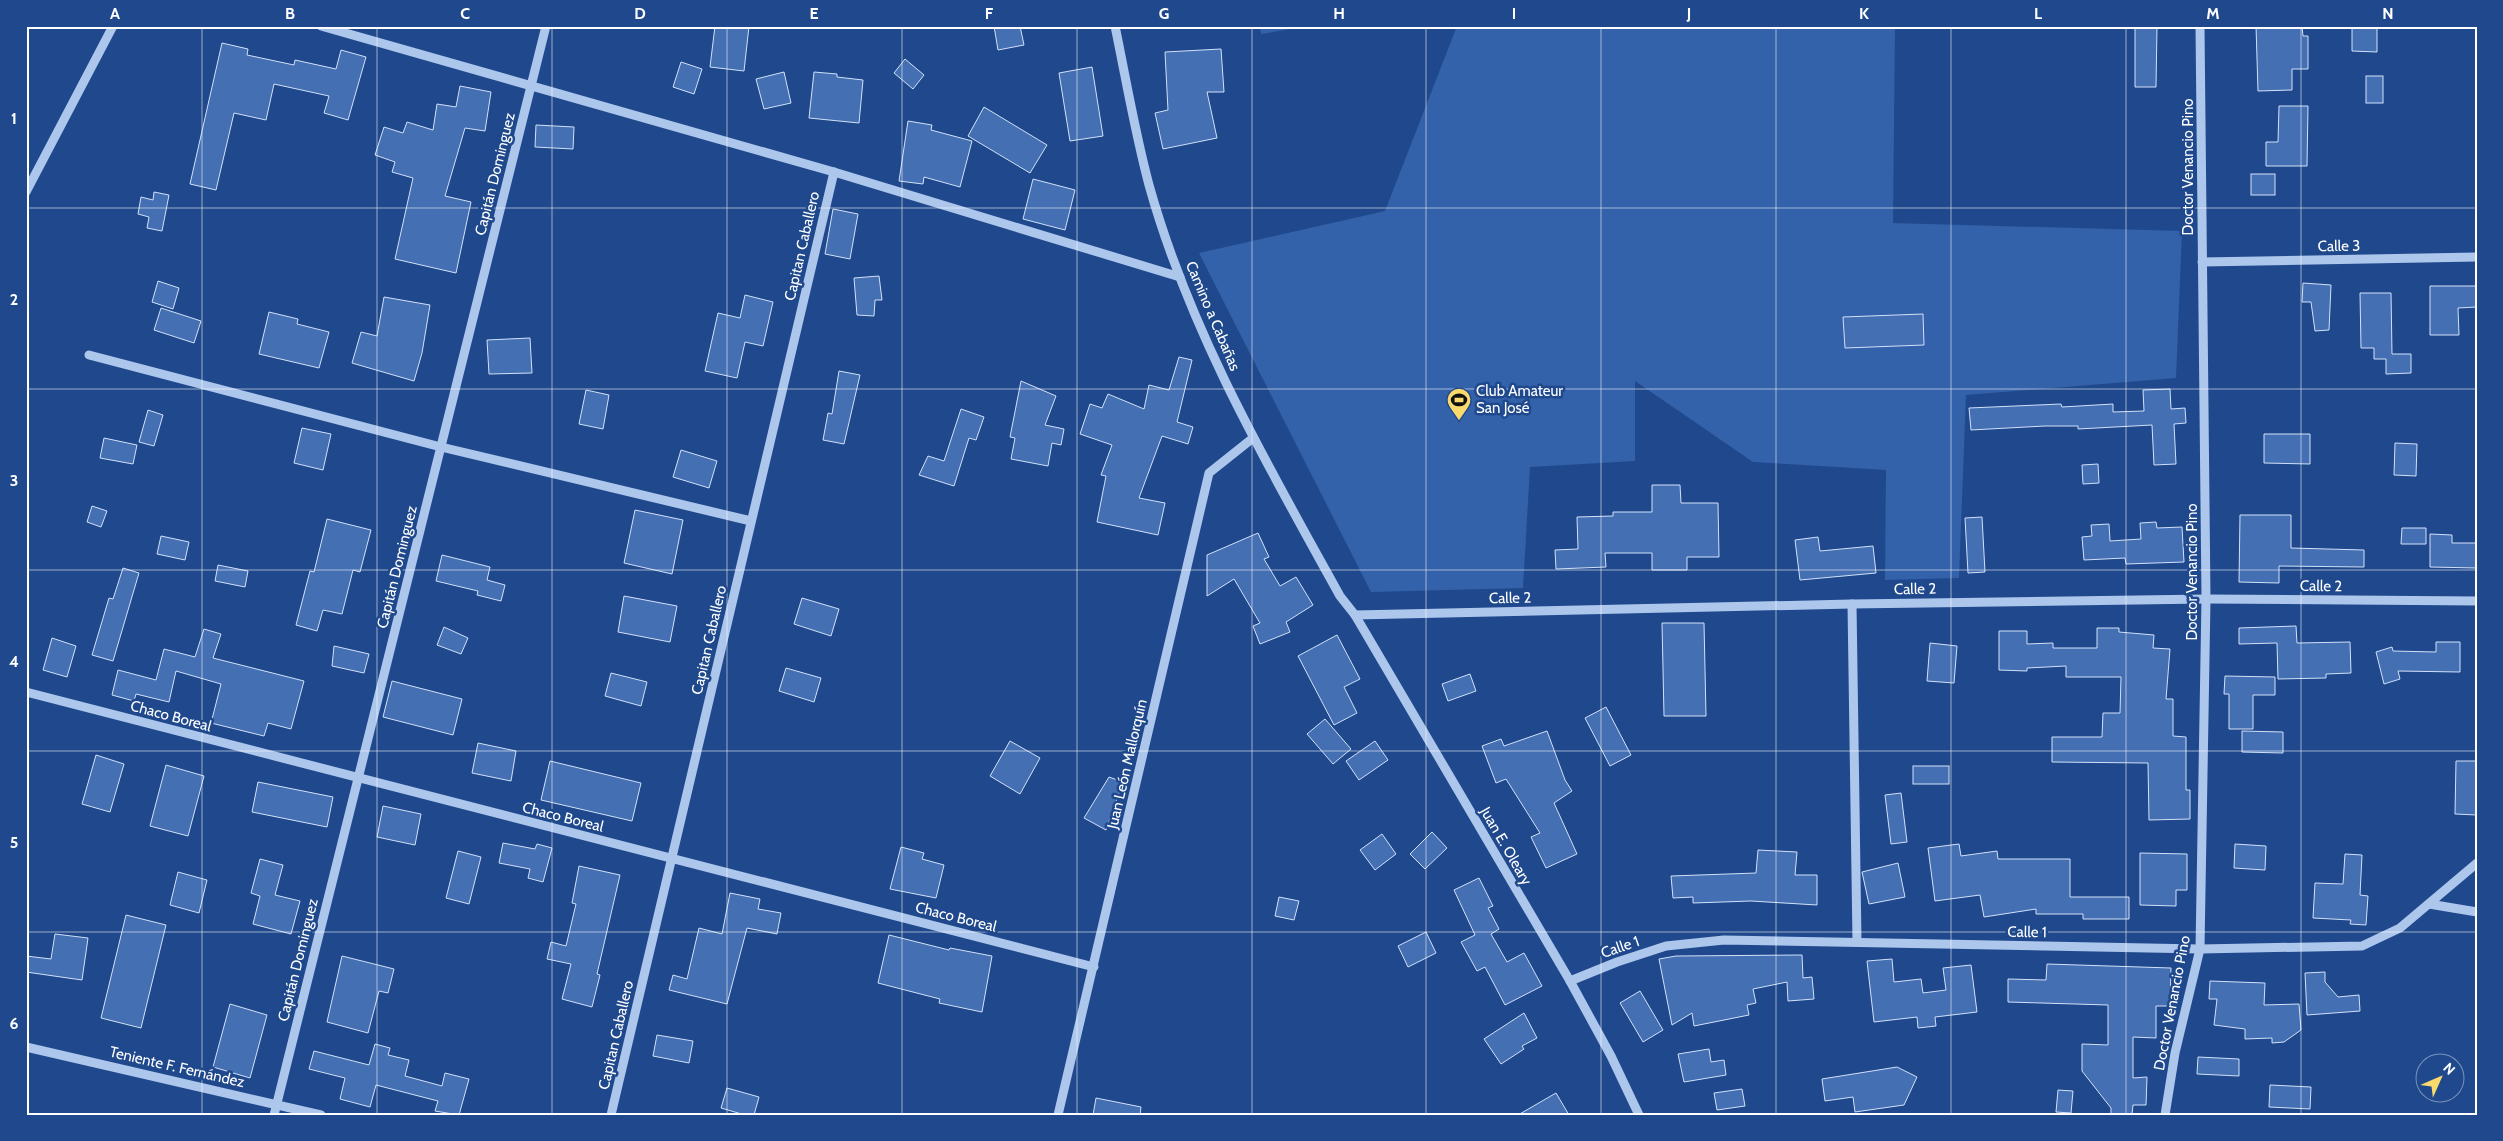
<svg xmlns="http://www.w3.org/2000/svg" width="2503" height="1141" viewBox="0 0 2503 1141" font-family="Cabin,sans-serif">
<style>
.green{fill:#3361aa}
.building{fill:#446fb2;stroke:#d2e1f9}
.lines{fill:none;stroke-linecap:round;stroke-linejoin:round}
.minor{stroke:#adc6ec;stroke-width:9}
.grid{fill:none;stroke:#fff;stroke-width:1;stroke-opacity:0.55}
.labels{text-anchor:middle;dominant-baseline:central;stroke-width:5;stroke-linejoin:round;paint-order:stroke}
.street-label{font-size:15px;fill:#fff;stroke:#1f498c}
.poi-label{font-size:15px;fill:#fff;stroke:#1f498c;text-anchor:start}
.neatline{fill:none;stroke:#fff;stroke-width:2}
.grid-label{font-size:16px;text-anchor:middle;font-weight:bold;fill:#fff}
</style>
<rect width="100%" height="100%" fill="#1f498c"/>
<g class="green">
<polygon points="1260,26 1309,26 1261,34"/>
<polygon points="1457,26 1895,26 1893,223 2182,231 2176,378 1966,395 1959,578 1885,580 1886,470 1753,462 1635,381 1635,461 1530,467 1523,588 1371,592 1199,253 1385,211"/>
</g>
<g class="building">
<polygon points="715,26 749,26 744,71 710,67"/>
<polygon points="994,26 1020,26 1024,45 998,50"/>
<polygon points="2135,26 2157,26 2156,87 2135,87"/>
<polygon points="2256,26 2302,26 2303,36 2308,36 2308,69 2292,69 2292,90 2258,91"/>
<polygon points="2352,26 2377,26 2377,52 2352,51"/>
<polygon points="222,43 248,49 247,55 294,65 295,60 336,69 341,50 366,57 348,120 324,113 329,96 274,84 266,120 234,113 216,190 190,184"/>
<polygon points="1221,49 1224,92 1207,92 1217,138 1163,149 1155,113 1168,110 1165,52"/>
<polygon points="905,59 924,75 913,89 894,73"/>
<polygon points="681,62 702,69 694,94 673,87"/>
<polygon points="1092,67 1103,136 1070,141 1059,73"/>
<polygon points="784,72 791,103 764,109 756,79"/>
<polygon points="814,72 837,74 837,77 863,80 859,123 809,118"/>
<rect x="2366" y="76" width="17" height="27"/>
<polygon points="460,86 491,92 485,131 465,128 445,196 471,202 456,273 395,259 413,178 392,172 395,162 375,155 384,127 403,133 407,122 433,130 437,104 456,107"/>
<polygon points="2279,106 2308,106 2307,166 2266,166 2266,142 2278,142"/>
<polygon points="984,107 1047,145 1030,173 968,136"/>
<polygon points="908,121 932,125 931,130 972,141 960,187 924,177 923,184 899,181"/>
<polygon points="536,125 574,127 573,149 535,147"/>
<rect x="2251" y="174" width="24" height="21"/>
<polygon points="1033,179 1075,190 1065,230 1023,219"/>
<polygon points="154,192 169,195 162,231 147,228 149,217 138,214 141,197 153,200"/>
<polygon points="833,209 858,214 850,259 825,254"/>
<polygon points="879,276 882,300 875,300 874,316 857,315 854,278"/>
<polygon points="158,281 179,288 173,309 152,302"/>
<polygon points="2303,283 2331,285 2329,330 2315,331 2311,302 2302,302"/>
<polygon points="2430,286 2477,286 2477,307 2458,308 2459,335 2430,335"/>
<polygon points="2360,293 2391,293 2392,354 2411,354 2411,373 2386,374 2386,359 2374,359 2374,348 2361,348"/>
<polygon points="745,295 773,302 763,346 745,342 737,378 705,371 718,313 740,318"/>
<polygon points="384,297 430,305 422,353 414,381 352,363 361,332 377,336"/>
<polygon points="161,308 201,321 194,343 154,330"/>
<polygon points="269,312 298,319 297,324 329,332 319,368 259,354"/>
<polygon points="1923,314 1924,345 1845,348 1843,317"/>
<polygon points="530,338 532,373 489,374 487,340"/>
<polygon points="1179,357 1192,360 1177,422 1193,427 1188,444 1162,436 1139,498 1165,503 1158,535 1097,522 1106,476 1101,475 1112,445 1080,434 1090,404 1102,408 1108,394 1144,409 1149,385 1169,390"/>
<polygon points="839,371 860,375 844,444 823,440 828,413 832,414"/>
<polygon points="1021,381 1056,396 1045,425 1064,429 1061,445 1052,443 1048,466 1011,459 1015,438 1010,437"/>
<polygon points="2170,389 2171,409 2185,408 2186,423 2174,424 2176,464 2154,465 2152,425 2078,429 2078,426 2045,426 1971,430 1969,408 2061,404 2062,407 2113,404 2113,412 2144,411 2143,390"/>
<polygon points="586,390 609,395 603,429 579,424"/>
<polygon points="961,409 984,417 976,440 969,438 954,486 919,475 928,456 944,461"/>
<polygon points="148,410 163,415 154,446 139,442"/>
<polygon points="302,428 331,434 323,470 294,463"/>
<polygon points="2264,434 2310,434 2310,464 2264,463"/>
<polygon points="104,438 137,445 133,464 100,458"/>
<polygon points="2395,443 2417,444 2416,476 2394,475"/>
<polygon points="681,450 717,461 709,488 673,477"/>
<polygon points="2098,464 2099,483 2083,484 2082,465"/>
<polygon points="1652,485 1680,485 1681,503 1718,503 1719,557 1687,557 1687,570 1652,570 1652,553 1605,553 1606,567 1556,569 1555,550 1578,549 1577,517 1613,516 1613,512 1652,512"/>
<polygon points="92,506 107,511 101,527 87,522"/>
<polygon points="635,510 683,520 672,574 624,563"/>
<polygon points="2240,515 2291,515 2291,548 2364,550 2364,567 2279,566 2279,583 2239,582"/>
<polygon points="1982,517 1985,572 1968,573 1965,518"/>
<polygon points="327,519 371,530 360,572 353,570 342,614 323,610 317,631 296,625 310,571 314,572"/>
<polygon points="2156,522 2157,528 2182,527 2184,562 2126,564 2125,558 2084,560 2082,537 2092,536 2091,525 2109,524 2110,541 2141,539 2140,523"/>
<polygon points="2402,528 2426,528 2426,544 2401,544"/>
<polygon points="1258,533 1269,557 1264,559 1280,586 1296,577 1313,605 1286,622 1290,632 1260,644 1253,626 1260,623 1234,579 1207,596 1207,555"/>
<polygon points="2430,534 2452,535 2452,543 2477,543 2477,568 2430,567"/>
<polygon points="161,536 189,542 185,560 157,554"/>
<polygon points="1818,537 1820,551 1873,546 1876,573 1800,580 1795,540"/>
<polygon points="442,555 490,567 487,580 505,585 501,601 477,595 478,591 436,581"/>
<polygon points="218,565 248,571 245,587 215,581"/>
<polygon points="123,568 139,573 113,661 92,655 109,598 113,599"/>
<polygon points="624,596 677,606 670,642 618,632"/>
<polygon points="802,598 839,609 831,636 794,624"/>
<polygon points="1662,623 1704,623 1706,716 1664,716"/>
<polygon points="2296,626 2297,643 2350,642 2351,673 2326,674 2326,678 2278,679 2277,643 2239,644 2239,628"/>
<polygon points="444,627 468,638 461,654 437,645"/>
<polygon points="2097,628 2119,628 2119,632 2154,635 2153,648 2170,649 2166,699 2173,699 2173,736 2186,737 2186,790 2190,790 2190,819 2149,820 2148,763 2052,762 2052,737 2102,737 2103,713 2120,713 2121,677 2066,677 2066,666 2027,668 2027,671 1999,670 1999,631 2027,631 2027,644 2053,643 2053,648 2097,648"/>
<polygon points="204,629 221,634 213,658 304,681 291,729 268,723 264,736 211,723 221,684 176,671 169,702 136,694 134,701 112,695 118,670 156,680 164,649 195,657"/>
<polygon points="1337,635 1360,679 1344,687 1357,713 1334,725 1298,656"/>
<polygon points="52,638 76,646 67,677 43,670"/>
<polygon points="2436,642 2460,642 2460,672 2398,671 2400,679 2384,684 2376,652 2392,647 2393,651 2436,652"/>
<polygon points="1930,643 1957,646 1954,683 1927,681"/>
<polygon points="334,646 369,654 364,673 332,666"/>
<polygon points="786,668 821,678 814,702 779,691"/>
<polygon points="611,673 647,682 641,706 605,696"/>
<polygon points="1470,674 1476,691 1448,701 1442,684"/>
<polygon points="2225,676 2275,677 2275,695 2253,695 2253,729 2229,729 2229,694 2224,694"/>
<polygon points="392,681 462,699 453,735 383,717"/>
<polygon points="1606,707 1631,755 1610,766 1585,718"/>
<polygon points="1325,719 1351,749 1333,764 1307,734"/>
<polygon points="1547,731 1565,780 1572,791 1554,803 1577,854 1546,868 1531,837 1540,833 1506,779 1496,783 1482,746 1501,739 1504,746"/>
<polygon points="2242,731 2283,732 2283,753 2242,752"/>
<polygon points="1010,741 1040,758 1020,794 990,776"/>
<polygon points="1375,741 1388,760 1359,780 1346,761"/>
<polygon points="478,743 516,751 511,781 472,773"/>
<polygon points="96,755 124,764 110,812 82,804"/>
<polygon points="550,761 641,783 632,821 541,800"/>
<polygon points="2456,761 2477,761 2477,815 2455,814"/>
<polygon points="166,765 204,776 188,836 150,826"/>
<rect x="1913" y="766" width="36" height="18"/>
<polygon points="1109,777 1123,782 1106,830 1084,818"/>
<polygon points="258,782 333,797 327,827 252,812"/>
<polygon points="1901,793 1907,842 1891,844 1885,795"/>
<polygon points="383,806 421,814 415,845 377,837"/>
<polygon points="1432,832 1447,848 1425,869 1410,854"/>
<polygon points="1382,834 1396,854 1375,870 1360,850"/>
<polygon points="503,843 535,849 537,844 552,848 543,882 528,878 530,869 499,863"/>
<polygon points="1959,844 1961,856 1997,851 1998,859 2070,859 2070,897 2129,897 2129,919 2083,919 2083,914 2036,914 2036,909 1984,917 1980,895 1935,901 1928,848"/>
<polygon points="2235,844 2266,846 2265,870 2234,868"/>
<polygon points="901,847 924,853 922,859 944,865 936,898 890,889"/>
<polygon points="1758,850 1797,852 1795,875 1817,875 1817,905 1751,901 1693,903 1693,897 1673,898 1671,876 1756,873"/>
<polygon points="458,851 481,857 469,904 446,898"/>
<polygon points="2140,853 2187,854 2187,890 2176,890 2176,906 2140,905"/>
<polygon points="2345,854 2362,855 2360,895 2368,896 2366,925 2350,924 2351,920 2313,918 2315,883 2343,884"/>
<polygon points="260,859 283,865 275,895 300,901 291,934 253,924 260,896 251,893"/>
<polygon points="1898,863 1905,897 1869,904 1862,872"/>
<polygon points="579,866 620,875 597,974 600,975 592,1007 562,999 571,964 547,959 551,942 566,946 576,904 572,903"/>
<polygon points="178,872 207,880 199,913 170,905"/>
<polygon points="1479,878 1493,906 1488,908 1499,929 1491,934 1507,962 1524,953 1542,986 1505,1005 1485,967 1477,971 1461,942 1475,935 1454,890"/>
<polygon points="730,893 760,899 758,909 781,913 777,934 747,928 727,1004 669,990 673,975 687,979 699,928 722,934"/>
<polygon points="1279,897 1299,901 1294,920 1275,916"/>
<polygon points="126,915 166,925 141,1028 101,1018"/>
<polygon points="1426,932 1436,953 1408,967 1398,946"/>
<polygon points="55,934 88,938 82,980 26,972 26,956 51,959"/>
<polygon points="889,935 949,950 950,948 992,956 982,1012 939,1003 940,999 878,983"/>
<polygon points="1802,955 1803,978 1812,977 1814,999 1788,1001 1787,982 1753,989 1756,1003 1747,1005 1749,1015 1694,1026 1692,1013 1672,1025 1659,959 1676,956"/>
<polygon points="342,956 394,969 388,993 379,991 368,1033 327,1022"/>
<polygon points="1892,959 1894,982 1921,979 1923,993 1946,990 1943,968 1971,965 1977,1012 1935,1017 1936,1026 1918,1028 1917,1017 1874,1022 1867,961"/>
<polygon points="2047,964 2171,968 2170,1006 2156,1006 2156,1038 2133,1037 2133,1078 2147,1077 2146,1105 2133,1105 2132,1115 2111,1115 2111,1108 2082,1071 2082,1044 2108,1045 2108,1005 2008,1002 2008,979 2046,980"/>
<polygon points="2325,972 2325,982 2338,997 2359,995 2360,1011 2307,1015 2305,973"/>
<polygon points="2210,981 2265,983 2264,1005 2299,1004 2301,1030 2284,1042 2272,1043 2272,1038 2245,1039 2245,1029 2214,1025 2217,999 2209,999"/>
<polygon points="1640,991 1663,1030 1643,1042 1620,1003"/>
<polygon points="230,1004 267,1015 250,1078 213,1067"/>
<polygon points="1524,1013 1537,1038 1522,1046 1524,1049 1501,1064 1484,1039"/>
<polygon points="657,1035 693,1041 689,1063 653,1056"/>
<polygon points="375,1044 390,1048 388,1055 409,1060 405,1076 442,1086 445,1073 469,1079 459,1115 435,1111 438,1101 376,1085 370,1107 340,1099 345,1078 309,1069 314,1051 369,1065"/>
<polygon points="1709,1049 1711,1062 1724,1060 1726,1075 1684,1082 1678,1054"/>
<polygon points="2198,1057 2239,1059 2239,1076 2197,1074"/>
<polygon points="1897,1067 1917,1077 1904,1105 1855,1112 1853,1097 1825,1101 1822,1079"/>
<polygon points="2270,1085 2311,1087 2310,1109 2269,1107"/>
<polygon points="727,1088 759,1097 754,1115 745,1115 721,1108"/>
<polygon points="1742,1089 1745,1106 1717,1110 1714,1093"/>
<polygon points="2058,1090 2073,1091 2071,1113 2056,1112"/>
<polygon points="1556,1093 1569,1115 1518,1115"/>
<polygon points="1096,1098 1141,1107 1140,1115 1093,1115"/>
</g>
<g class="lines">
<g class="minor">
<polyline points="321,26 834,172 1180,277"/>
<path d="M1115,26C1126,79 1135,133 1149,185C1190,332 1267,464 1340,596L1355,615L1570,981L1611,1056L1639,1115"/>
<polyline points="26,192 113,26"/>
<polyline points="2202,262 2477,257"/>
<polyline points="89,355 441,447 751,521"/>
<polyline points="1852,604 1857,942"/>
<polyline points="1355,615 1852,604 2206,599 2477,601"/>
<polyline points="26,692 1094,967"/>
<polyline points="2429,904 2477,912"/>
<polyline points="1570,981 1617,962 1666,946 1724,940 2200,949 2362,946 2400,928 2477,863"/>
<polyline points="26,1047 321,1115"/>
<polyline points="274,1115 546,26"/>
<polyline points="611,1115 834,172"/>
<polyline points="1058,1115 1209,473 1253,438"/>
<polyline points="2165,1115 2175,1053 2200,949 2206,599 2200,26"/>
</g>
</g>
<path class="grid" d="M202,26V1115M377,26V1115M552,26V1115M727,26V1115M902,26V1115M1077,26V1115M1252,26V1115M1426,26V1115M1601,26V1115M1776,26V1115M1951,26V1115M2126,26V1115M2301,26V1115M26,208H2477M26,389H2477M26,570H2477M26,751H2477M26,932H2477"/>
<defs>
<symbol id="stadium-pin" viewBox="-11 -11 22 30"><path d="M0 17L-7.5 6A9.5 9.5 0 1 1 7.5 6Z" fill="#fad96d" stroke="#1f498c"/><path d="M0-5a6.5 5 0 1 0 0 10a6.5 5 0 1 0 0-10ZM-3.5-1.8h7v3.6h-7Z" fill="#111"/></symbol>
</defs>
<g fill-rule="evenodd">
<use href="#stadium-pin" x="1445" y="386" width="28" height="38"/>
</g>
<g class="labels">
<g class="street-label">
<text transform="translate(2188 167) rotate(-90)">Doctor Venancio Pino</text>
<text transform="translate(495 174) rotate(-76)">Capitán Dominguez</text>
<text transform="translate(802 246) rotate(-77)">Capitan Caballero</text>
<text transform="translate(2339 246) rotate(-1)">Calle 3</text>
<text transform="translate(1213 316) rotate(67)">Camino a Cabañas</text>
<text transform="translate(397 567) rotate(-76)">Capitán Dominguez</text>
<text transform="translate(2192 572) rotate(-90)">Doctor Venancio Pino</text>
<text transform="translate(2321 586) rotate(1)">Calle 2</text>
<text transform="translate(1915 589) rotate(-1)">Calle 2</text>
<text transform="translate(1510 598) rotate(-1)">Calle 2</text>
<text transform="translate(709 640) rotate(-77)">Capitan Caballero</text>
<text transform="translate(171 716) rotate(15)">Chaco Boreal</text>
<text transform="translate(1127 764) rotate(-77)">Juan León Mallorquín</text>
<text transform="translate(563 817) rotate(14)">Chaco Boreal</text>
<text transform="translate(1506 846) rotate(60)">Juan E. Oleary</text>
<text transform="translate(956 917) rotate(14)">Chaco Boreal</text>
<text transform="translate(2027 932) rotate(1)">Calle 1</text>
<text transform="translate(1620 947) rotate(-19)">Calle 1</text>
<text transform="translate(298 960) rotate(-76)">Capitán Dominguez</text>
<text transform="translate(2172 1003) rotate(-79)">Doctor Venancio Pino</text>
<text transform="translate(616 1035) rotate(-77)">Capitan Caballero</text>
<text transform="translate(177 1067) rotate(13)">Teniente F. Fernández</text>
</g>
<g class="poi-label">
<text x="1476" y="391">Club Amateur<tspan x="1476" dy="17">San José</tspan></text>
</g>
</g>
<rect width="2503" height="1141" fill="none" stroke="#1f498c" stroke-width="55"/>
<g transform="translate(2440 1078) rotate(45)"><circle r="24" fill="#1f498c" stroke="#7992ba"/>
<path d="M0-4L9 19L0 12L-9 19Z" fill="#fad96d"/>
<text y="-8" font-size="14" font-weight="bold" text-anchor="middle" fill="#ffffff">N</text>
</g>
<rect x="28" y="28" width="2448" height="1086" class="neatline"/>
<g class="grid-label">
<text x="115" y="19">A</text>
<text x="290" y="19">B</text>
<text x="465" y="19">C</text>
<text x="640" y="19">D</text>
<text x="814" y="19">E</text>
<text x="989" y="19">F</text>
<text x="1164" y="19">G</text>
<text x="1339" y="19">H</text>
<text x="1514" y="19">I</text>
<text x="1689" y="19">J</text>
<text x="1864" y="19">K</text>
<text x="2038" y="19">L</text>
<text x="2213" y="19">M</text>
<text x="2388" y="19">N</text>
<text x="14" y="124">1</text>
<text x="14" y="305">2</text>
<text x="14" y="486">3</text>
<text x="14" y="667">4</text>
<text x="14" y="848">5</text>
<text x="14" y="1029">6</text>
</g>
</svg>
